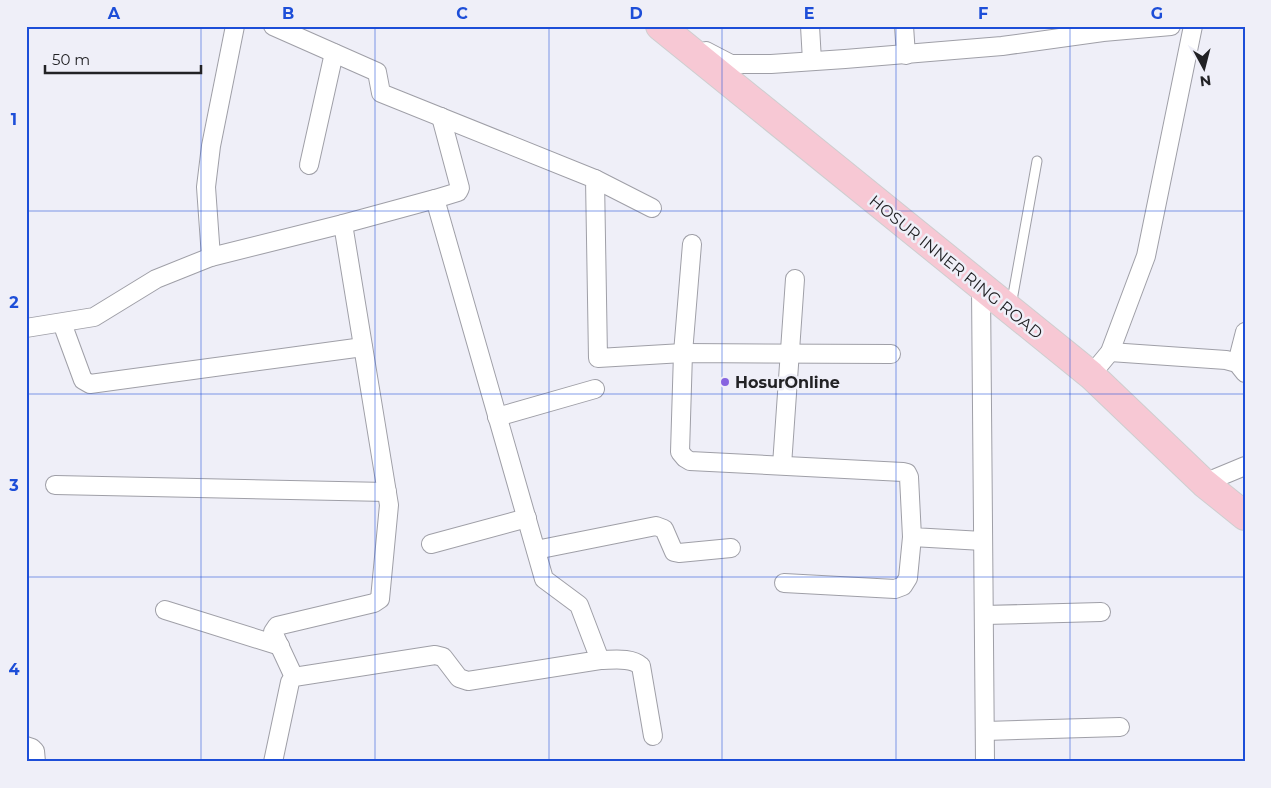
<svg xmlns="http://www.w3.org/2000/svg" width="1271" height="788" viewBox="0 0 1271 788" font-family="Montserrat,sans-serif">
<style>
.lines{fill:none;stroke-linecap:round;stroke-linejoin:round}
.lane-casing{stroke:#9f9fa7;stroke-width:11}
.street-casing{stroke:#9f9fa7;stroke-width:20}
.primary-casing{stroke:#cececf;stroke-width:30}
.lane{stroke:#fff;stroke-width:9}
.street{stroke:#fff;stroke-width:18}
.primary{stroke:#f7c8d4;stroke-width:28}
.grid{fill:none;stroke:#1d4ed8;stroke-width:1;stroke-opacity:0.55}
.poi-dot{fill:#8764e0;stroke:#efeff8;stroke-width:2}
.labels{text-anchor:middle;dominant-baseline:central;stroke-width:5;stroke-linejoin:round;paint-order:stroke}
.street-label{font-size:16px;fill:#222225;stroke:#efeff8}
.poi-label{font-size:16px;font-weight:bold;fill:#222225;stroke:#efeff8;text-anchor:start}
.neatline{fill:none;stroke:#1d4ed8;stroke-width:2}
.grid-label{font-size:16px;text-anchor:middle;font-weight:bold;fill:#1d4ed8}
</style>
<rect width="100%" height="100%" fill="#efeff8"/>
<g class="lines">
<defs>
<polyline id="lane" points="1011,306 1037,161"/>
<g id="street">
<polyline points="273,26 377,72 381,93 595,179 598,358 683,353 891,354"/>
<polyline points="810,26 812,61"/>
<polyline points="904,26 906,55"/>
<polyline points="706,51 731,64 771,64 845,59 1002,46 1103,32 1171,26"/>
<polyline points="309,165 334,53"/>
<polyline points="595,179 652,208"/>
<polyline points="435,199 458,192 460,188 441,117"/>
<polyline points="692,244 683,353 680,452 685,458 690,461 903,472 907,473 909,477 912,537 983,541"/>
<polyline points="211,257 206,187 211,146 235,26"/>
<polyline points="981,288 985,762"/>
<polyline points="62,323 83,380 90,384 363,347"/>
<polyline points="26,328 94,317 156,279 211,257 343,224 389,505 380,599 374,603 277,626 273,632 294,677"/>
<polyline points="1110,352 1226,360 1237,363 1245,373"/>
<polyline points="1237,363 1245,332"/>
<polyline points="1091,375 1110,352 1146,256 1193,26"/>
<polyline points="497,417 595,389"/>
<polyline points="782,465 795,279"/>
<polyline points="1204,483 1245,466"/>
<polyline points="55,485 387,492"/>
<polyline points="431,544 527,518"/>
<polyline points="536,550 656,526 664,529 674,552 679,553 731,548"/>
<polyline points="784,583 895,589 903,586 908,578 912,537"/>
<polyline points="165,610 280,646"/>
<polyline points="984,615 1101,612"/>
<path d="M600,660C613,660 631,657 641,666L653,736"/>
<polyline points="985,731 1120,727"/>
<polyline points="26,746 32,748 35,751 36,762"/>
<polyline points="273,762 290,682 294,677 435,655 443,657 459,678 468,681 600,660 579,605 544,579 435,199 343,224"/>
</g>
<polyline id="primary" points="660,26 1091,375 1204,483 1245,516"/>
</defs>
<use href="#lane" class="lane-casing"/>
<use href="#street" class="street-casing"/>
<use href="#primary" class="primary-casing"/>
<use href="#lane" class="lane"/>
<use href="#street" class="street"/>
<use href="#primary" class="primary"/>
</g>
<path class="grid" d="M201,26V762M375,26V762M549,26V762M722,26V762M896,26V762M1070,26V762M26,211H1245M26,394H1245M26,577H1245"/>
<circle class="poi-dot" cx="725" cy="382" r="5"/>
<g class="labels">
<g class="street-label">
<text transform="translate(956 267) rotate(39)">HOSUR INNER RING ROAD</text>
</g>
<g class="poi-label">
<text x="735" y="382">HosurOnline</text>
</g>
</g>
<rect width="1271" height="788" fill="none" stroke="#efeff8" stroke-width="55"/>
<g transform="translate(1204 68) rotate(173)" stroke="#efeff8" stroke-width="4" paint-order="stroke">
<path d="M0-4L9 19L0 12L-9 19Z" fill="#222225"/>
<text y="-8" font-size="14" font-weight="bold" text-anchor="middle" fill="#222225">N</text>
</g>
<path d="M45 65v8h156v-8" fill="none" stroke="#222225" stroke-width="2.5"/>
<text x="52" y="65" font-size="15" fill="#222225" stroke="#efeff8" stroke-width="4" paint-order="stroke">50 m</text>
<rect x="28" y="28" width="1216" height="732" class="neatline"/>
<g class="grid-label">
<text x="114" y="19">A</text>
<text x="288" y="19">B</text>
<text x="462" y="19">C</text>
<text x="636" y="19">D</text>
<text x="809" y="19">E</text>
<text x="983" y="19">F</text>
<text x="1157" y="19">G</text>
<text x="14" y="125">1</text>
<text x="14" y="308">2</text>
<text x="14" y="491">3</text>
<text x="14" y="675">4</text>
</g>
</svg>
